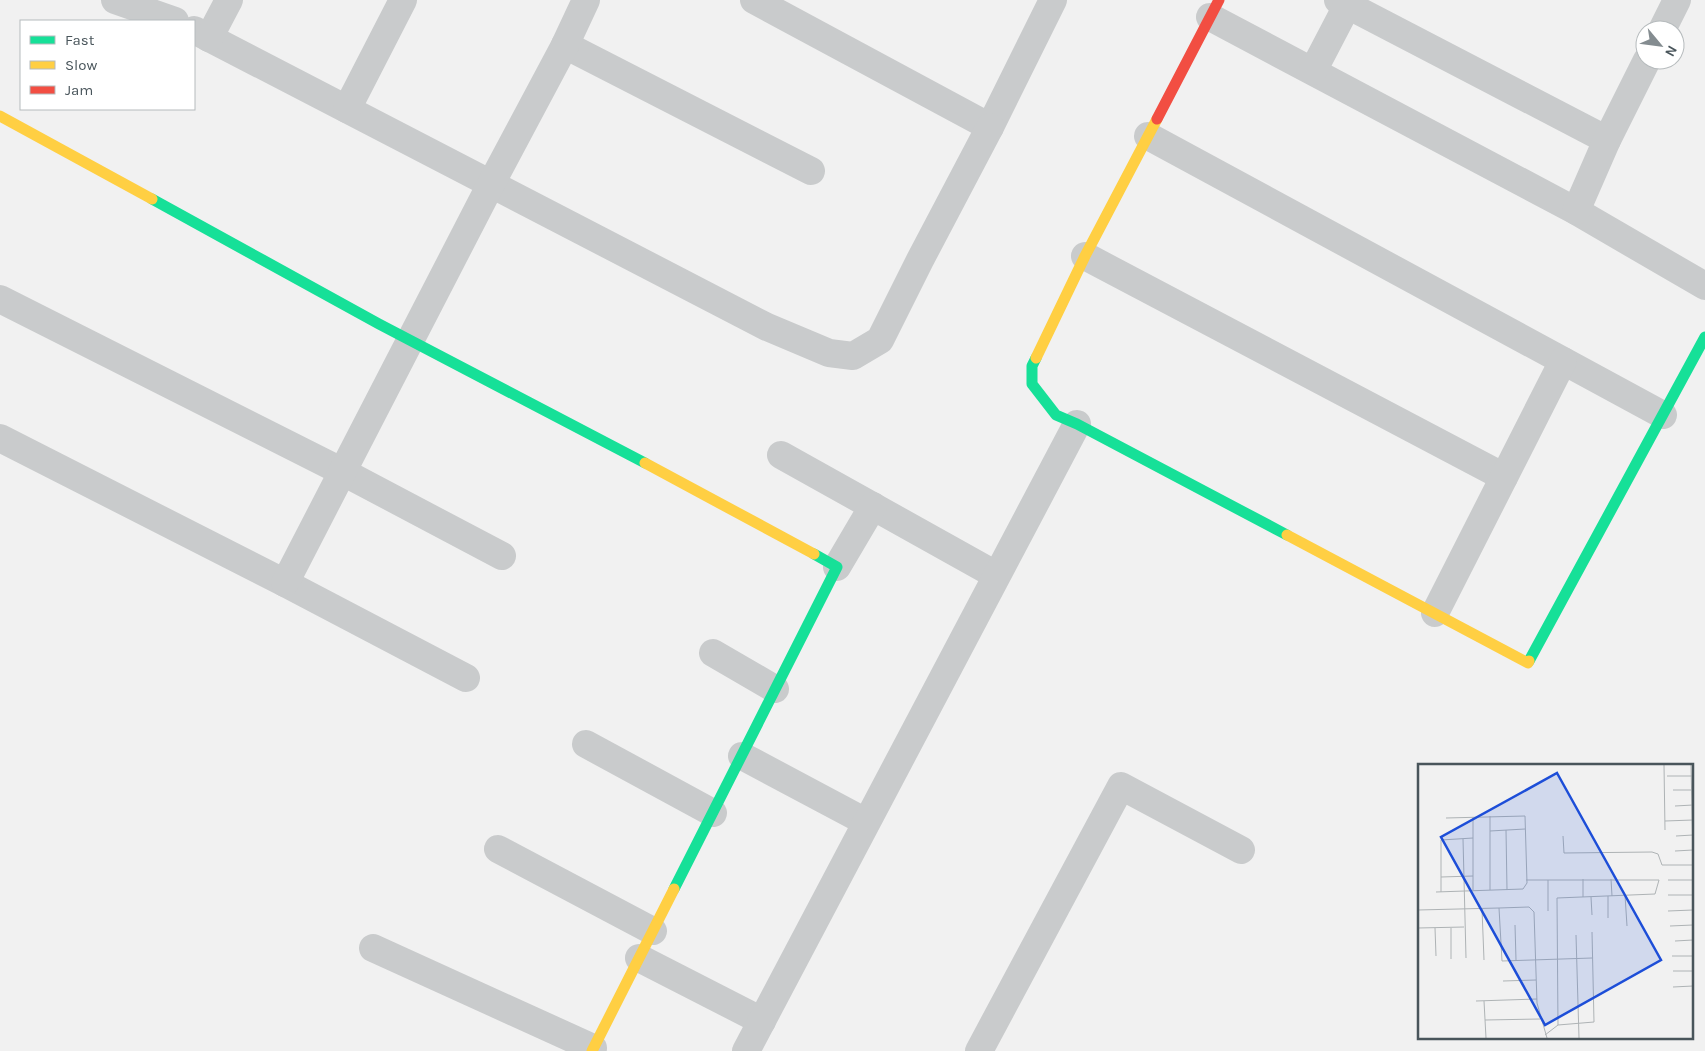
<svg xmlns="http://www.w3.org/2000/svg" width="1705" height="1051" viewBox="0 0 1705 1051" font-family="Karla,sans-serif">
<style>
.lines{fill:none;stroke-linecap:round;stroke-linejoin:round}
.street{stroke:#c9cbcc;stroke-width:28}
.fast{stroke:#16e098;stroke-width:11}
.slow{stroke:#ffcf43;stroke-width:11}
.jam{stroke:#f24e42;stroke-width:11}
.inset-road{fill:none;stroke:#aeb3b5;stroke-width:1}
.view{fill:#1d4ed8;fill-opacity:0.15;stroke:#1d4ed8;stroke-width:2.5}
.inset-edge{fill:none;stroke:#49555b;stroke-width:2.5}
</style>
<rect width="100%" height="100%" fill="#f1f1f1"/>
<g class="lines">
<g class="street">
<polyline points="115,0 175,21"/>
<polyline points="754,0 990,127 1053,0"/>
<polyline points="1338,0 1607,140"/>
<polyline points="1210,17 1576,211 1705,286"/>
<polyline points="194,30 767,327 829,353 853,356 880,340 920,260 990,127"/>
<polyline points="1662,30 1677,0"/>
<polyline points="209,38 229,0"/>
<polyline points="565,45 811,171"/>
<polyline points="1313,71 1350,0"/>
<polyline points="347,109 403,0"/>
<polyline points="1148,136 1663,415"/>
<polyline points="1576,211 1607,140 1647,60"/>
<polyline points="1085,256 1504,477"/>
<polyline points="0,299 343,472 502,556"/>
<polyline points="0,438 285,583 466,678"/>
<polyline points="781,455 996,575"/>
<polyline points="837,567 873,506"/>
<polyline points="285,583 491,184 565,45 586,0"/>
<polyline points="1435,613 1563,361"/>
<polyline points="713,653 775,689"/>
<polyline points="586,744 713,813"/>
<polyline points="742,756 866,822"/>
<polyline points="498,849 653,931"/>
<polyline points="373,948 593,1048"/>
<polyline points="639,958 762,1021"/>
<polyline points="746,1051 1077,424"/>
<polyline points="979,1051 1121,786 1241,850"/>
</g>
<g class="fast">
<polyline points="152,199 379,324 645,463"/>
<polyline points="1036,358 1032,366 1032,384 1056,415 1077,424 1287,535"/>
<polyline points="1529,661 1705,337"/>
<polyline points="674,889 837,567 814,554"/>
</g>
<g class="slow">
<polyline points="0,116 152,199"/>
<polyline points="1036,358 1085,256 1157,119"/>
<polyline points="645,463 814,554"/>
<polyline points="1287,535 1528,663 1529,661"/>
<polyline points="592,1051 674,889"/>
</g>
<polyline class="jam" points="1157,119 1219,0"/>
</g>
<g transform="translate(1418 764)">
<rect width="275" height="275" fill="#f1f1f1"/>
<path class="inset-road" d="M246,1L247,66M273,1L275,92M249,12H275M255,26H275M257,42L275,41M72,52V126M55,53V126M247,57L275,56M88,66L89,126M72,67L107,65M145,72L146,89L234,88L240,90L244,101H275M258,72L275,71M45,75L48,194M257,87L275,86M23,113L55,112M165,115V133M193,115L194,132M108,116H241L237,130L139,134L140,261L127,271M130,116V147M250,116H275M18,128L105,125L109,119L107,52L28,54M23,128V76L55,74M207,131L209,162M250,131H275M190,132V154M173,133L174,151M81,144L111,143L116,148L119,239L129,274M64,145L66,196M0,146L81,144L84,197L174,194M250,147L275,146M97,161L98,196M252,162L275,161M0,164L46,163M17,164L18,192M33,164V195M158,171L161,274M257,177L275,176M254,192H275M255,207H275M85,217L118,216M255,223L275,222M58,237L119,235M66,237L68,274M67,256L122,255M140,261L176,258L174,168"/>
<path class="view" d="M139,9L243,196L127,261L23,73Z"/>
<rect width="275" height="275" class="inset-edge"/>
</g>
<rect x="20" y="20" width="175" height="90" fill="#ffffff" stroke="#b6bbbd"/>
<rect x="30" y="36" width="25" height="8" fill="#16e098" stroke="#b6bbbd"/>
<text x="65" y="45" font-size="15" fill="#49555b">Fast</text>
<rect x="30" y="61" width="25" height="8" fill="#ffcf43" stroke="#b6bbbd"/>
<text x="65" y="70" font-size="15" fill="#49555b">Slow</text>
<rect x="30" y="86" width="25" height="8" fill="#f24e42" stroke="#b6bbbd"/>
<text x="65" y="95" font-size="15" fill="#49555b">Jam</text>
<g transform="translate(1660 45) rotate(119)"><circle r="24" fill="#ffffff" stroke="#b6bbbd"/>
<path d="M0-4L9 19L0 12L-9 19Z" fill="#848c90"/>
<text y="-8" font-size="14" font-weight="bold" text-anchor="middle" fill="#49555b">N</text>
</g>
</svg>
